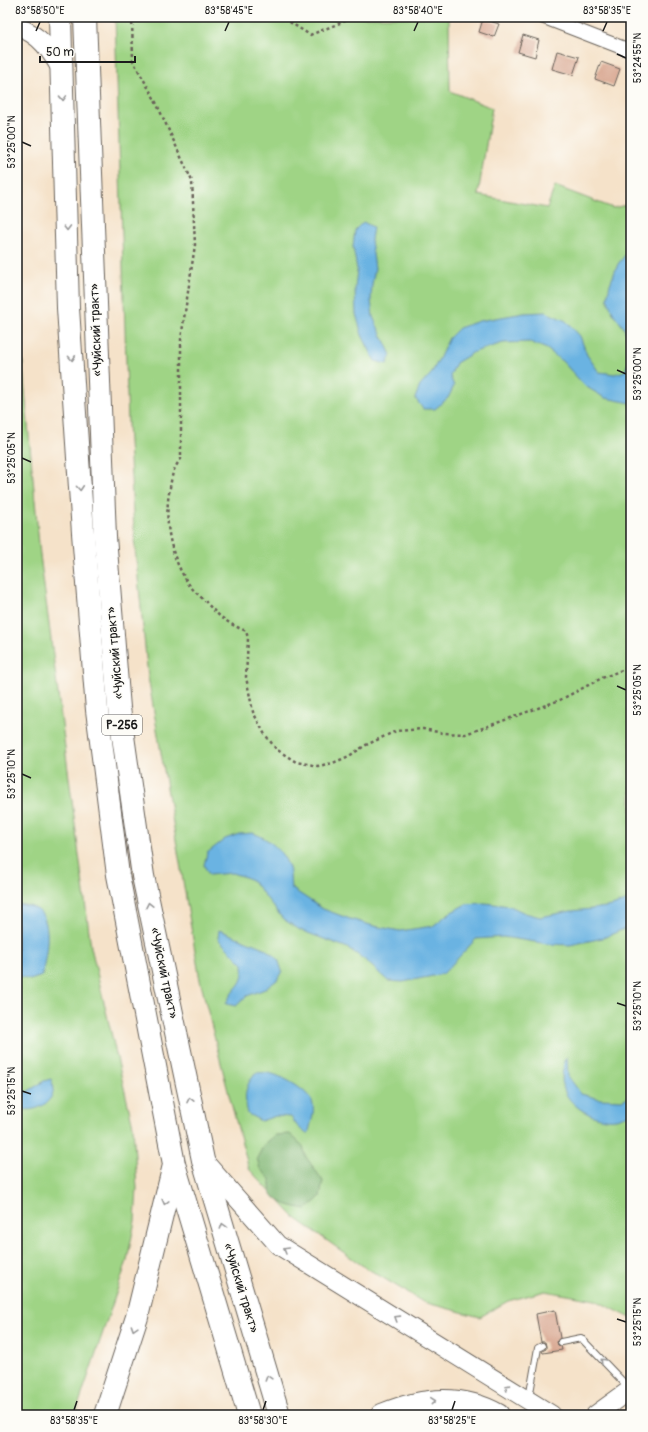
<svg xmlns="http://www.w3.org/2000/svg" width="648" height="1432" viewBox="0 0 648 1432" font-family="Pangolin,sans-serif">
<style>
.green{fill:#9fd485;stroke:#5e7850}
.forest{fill:#7fb672;stroke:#4e6947}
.water{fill:#6ab3e2;stroke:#43687f}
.building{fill:#d9a892}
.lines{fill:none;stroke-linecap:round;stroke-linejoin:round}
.lane-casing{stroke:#686159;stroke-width:8}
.street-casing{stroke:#686159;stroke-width:15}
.secondary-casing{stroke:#686159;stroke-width:20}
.highway-casing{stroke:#686159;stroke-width:24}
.path{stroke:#686159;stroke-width:2.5;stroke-dasharray:3 3;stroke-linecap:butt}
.lane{stroke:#fff;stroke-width:6}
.street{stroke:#fff;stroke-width:13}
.secondary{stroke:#fff;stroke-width:18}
.highway{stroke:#fff;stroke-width:22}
.oneway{stroke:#999}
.ticks{fill:none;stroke:#1c1c1c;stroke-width:1.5}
.labels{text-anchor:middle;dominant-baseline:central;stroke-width:3;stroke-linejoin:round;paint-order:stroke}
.shield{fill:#fdfcf7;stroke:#605f5e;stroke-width:1}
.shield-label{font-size:12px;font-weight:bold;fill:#1c1c1c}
.street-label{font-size:13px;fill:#1c1c1c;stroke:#fdfcf7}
.neatline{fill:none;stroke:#1c1c1c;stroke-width:1.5}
.ticks-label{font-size:10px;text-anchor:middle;fill:#1c1c1c}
</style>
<rect width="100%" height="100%" fill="#fdfcf7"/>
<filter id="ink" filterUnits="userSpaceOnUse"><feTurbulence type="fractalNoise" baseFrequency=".025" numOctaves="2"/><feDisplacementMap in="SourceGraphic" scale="8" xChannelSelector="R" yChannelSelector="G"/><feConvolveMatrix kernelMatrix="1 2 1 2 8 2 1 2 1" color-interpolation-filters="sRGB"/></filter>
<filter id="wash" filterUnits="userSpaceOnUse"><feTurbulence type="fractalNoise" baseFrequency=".012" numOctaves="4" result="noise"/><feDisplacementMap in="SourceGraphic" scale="16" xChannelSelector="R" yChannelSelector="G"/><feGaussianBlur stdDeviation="0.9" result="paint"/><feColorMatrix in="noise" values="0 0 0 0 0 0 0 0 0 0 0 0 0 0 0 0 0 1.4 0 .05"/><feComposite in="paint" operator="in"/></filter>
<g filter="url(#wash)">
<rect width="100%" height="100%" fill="#f5e2c9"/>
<g class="green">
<polygon points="115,17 449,17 450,91 492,108 478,195 547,208 555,186 613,208 631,204 631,1318 595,1300 545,1291 508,1301 480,1317 423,1302 360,1264 294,1217 249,1169 230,1099 200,980 148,677 135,549 128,424"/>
<polygon points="17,279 24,380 40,555 91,947 133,1126 137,1188 135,1221 127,1261 75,1415 17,1415"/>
</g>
<path class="forest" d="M290,1134L303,1146L306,1157L323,1181L320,1197L307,1209C295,1207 277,1205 271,1192C270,1189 270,1183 270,1179L260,1169L257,1158L264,1145L275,1135Z"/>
<g class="water">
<polygon points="363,222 373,227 371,240 375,268 372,285 371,300 373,317 391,355 387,364 375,361 362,335 356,314 355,289 357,269 353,247 355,230"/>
<polygon points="631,248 631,403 605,398 585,386 563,362 547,349 530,342 503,343 474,352 456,363 450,376 454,386 448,398 435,409 423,409 415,398 420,386 431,374 440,357 449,338 459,328 479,321 524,313 546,312 566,321 580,336 587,355 599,372 615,374 625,371 630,358 629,341 624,328 613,313 607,298 610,284 618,264"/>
<path d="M253,833C269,839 281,849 288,865C291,872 290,881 291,888L323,909L350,919L374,926L400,931L433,926L448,914L466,904L485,903L510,906L525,913L540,917L571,911L592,909L612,906L631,899V926L603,938L570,945L548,944L503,937L476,939L443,974L403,982L388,981L365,960L348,948L300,930L283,919L257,886L248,878L232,873L209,875L204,865L207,853L225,839L239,834Z"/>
<path d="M17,904C24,905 32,906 38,910C54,923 45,958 42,976L30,980L17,976Z"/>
<path d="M219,930L264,948L278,959L282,971L277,980L265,989L247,996L236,1006L226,1004C234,984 245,988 243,964L218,939Z"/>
<path d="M567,1056L568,1076L581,1094L600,1099L622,1100L631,1095V1113C627,1114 624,1117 620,1118C602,1124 573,1110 565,1092C560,1081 562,1068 567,1056Z"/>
<path d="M255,1073C259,1073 264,1072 268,1073C281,1075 306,1089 312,1101C316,1112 310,1125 308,1135L298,1127L291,1117L276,1116L261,1121L248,1114C244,1096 244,1088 255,1073Z"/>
<path d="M51,1079L54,1088C53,1092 52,1097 49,1100C42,1109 28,1112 17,1108V1090L27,1092L44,1081Z"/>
</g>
<g id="blocks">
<g class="building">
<polygon points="483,19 499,24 494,37 479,32"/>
<polygon points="523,35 539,40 535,57 518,52"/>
<polygon points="557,51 579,57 573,75 552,69"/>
<polygon points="601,62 620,69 614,86 595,79"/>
<polygon points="555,1310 560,1338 557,1342 558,1345 561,1346 562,1350 543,1353 542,1351 546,1349 546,1346 545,1342 541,1342 536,1314"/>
</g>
</g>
</g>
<g filter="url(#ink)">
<use href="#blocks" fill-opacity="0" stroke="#686159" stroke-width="1"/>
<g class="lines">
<defs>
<g id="lane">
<polyline points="561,1342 581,1338 629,1388"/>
<polyline points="529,1398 538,1348 542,1346"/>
</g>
<polyline id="street" points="543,17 631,51"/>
<g id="secondary">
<path d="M17,27C40,34 51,51 62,71"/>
<polyline points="205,1162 278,1245 552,1415"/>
<polyline points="595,1415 631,1389"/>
</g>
<g id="highway">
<polyline points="60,17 68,308 83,533 97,710 118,875 174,1164 249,1415"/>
<polyline points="85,17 105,537 119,708 143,876 203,1160 279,1415"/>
<polyline points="105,1415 137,1317 174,1165"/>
<path d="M382,1415C420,1399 461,1394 498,1415"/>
</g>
</defs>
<use href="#lane" class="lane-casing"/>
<use href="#street" class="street-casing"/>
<use href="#secondary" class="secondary-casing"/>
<use href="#highway" class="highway-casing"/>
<g class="path">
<path d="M132,17L133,61L154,98L192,181L195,245L181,339V459C171,471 172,478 169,493C164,525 171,559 190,586C194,591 200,596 205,601C218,616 228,624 246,631L248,638L246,677L253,712L264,733L276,749L296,762L318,766L333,763L349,756L366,745L396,731L423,729L443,733L465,734L483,728L560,700L602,678L627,668H631"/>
<polyline points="287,17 288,21 310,35 355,17"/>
</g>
<use href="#lane" class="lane"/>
<use href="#street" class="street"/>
<use href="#secondary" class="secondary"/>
<use href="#highway" class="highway"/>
</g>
<defs><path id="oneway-chevron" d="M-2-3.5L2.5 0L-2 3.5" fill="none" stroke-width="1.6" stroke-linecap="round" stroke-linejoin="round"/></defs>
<g class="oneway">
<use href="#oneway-chevron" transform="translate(63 98) rotate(88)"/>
<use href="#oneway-chevron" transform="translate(67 228) rotate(89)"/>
<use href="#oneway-chevron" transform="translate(72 358) rotate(86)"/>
<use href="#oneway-chevron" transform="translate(80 488) rotate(86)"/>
<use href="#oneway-chevron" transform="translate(149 905) rotate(-102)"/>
<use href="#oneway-chevron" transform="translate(190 1100) rotate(-102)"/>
<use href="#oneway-chevron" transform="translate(165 1202) rotate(104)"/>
<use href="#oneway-chevron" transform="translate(223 1226) rotate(-107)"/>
<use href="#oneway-chevron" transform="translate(286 1250) rotate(-150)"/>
<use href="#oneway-chevron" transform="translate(397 1318) rotate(-148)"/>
<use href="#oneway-chevron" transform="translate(134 1328) rotate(108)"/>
<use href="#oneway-chevron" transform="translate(603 1361) rotate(-134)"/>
<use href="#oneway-chevron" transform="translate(268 1378) rotate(-107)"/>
<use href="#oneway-chevron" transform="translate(507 1387) rotate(-148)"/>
<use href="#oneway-chevron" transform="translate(433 1401) rotate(-5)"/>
</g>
</g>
<path class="ticks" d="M36,31L40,22M225,31L229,22M414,31L418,22M603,31L607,22M617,54L626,58M22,142L31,146M617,370L626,374M22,458L31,462M617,686L626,690M22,774L31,778M617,1003L626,1006M22,1091L31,1094M617,1319L626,1322M74,1410L77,1401M263,1410L266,1401M452,1410L455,1401"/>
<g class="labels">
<rect class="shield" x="102" y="715" width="40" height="20" rx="3"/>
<g class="shield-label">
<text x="122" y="725">Р-256</text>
</g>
<g class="street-label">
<text transform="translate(96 330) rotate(-92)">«Чуйский тракт»</text>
<text transform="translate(115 653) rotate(-95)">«Чуйский тракт»</text>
<text transform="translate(164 973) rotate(78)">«Чуйский тракт»</text>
<text transform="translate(241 1288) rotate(73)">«Чуйский тракт»</text>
</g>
</g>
<rect width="648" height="1432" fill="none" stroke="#fdfcf7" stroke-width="44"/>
<path d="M40 56v6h95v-6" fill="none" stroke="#1c1c1c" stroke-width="2"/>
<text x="46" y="56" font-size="12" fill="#1c1c1c" stroke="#fdfcf7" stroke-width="3" paint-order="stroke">50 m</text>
<rect x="22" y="22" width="604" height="1388" class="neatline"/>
<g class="ticks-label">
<text x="40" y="14">83°58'50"E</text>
<text x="229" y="14">83°58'45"E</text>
<text x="418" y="14">83°58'40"E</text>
<text x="607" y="14">83°58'35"E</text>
<text transform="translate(637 58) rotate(-90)" y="4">53°24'55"N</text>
<text transform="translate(11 142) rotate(-90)" y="4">53°25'00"N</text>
<text transform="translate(637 374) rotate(-90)" y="4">53°25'00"N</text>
<text transform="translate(11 458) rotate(-90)" y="4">53°25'05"N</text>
<text transform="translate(637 690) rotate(-90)" y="4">53°25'05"N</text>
<text transform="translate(11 774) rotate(-90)" y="4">53°25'10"N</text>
<text transform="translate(637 1006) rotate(-90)" y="4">53°25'10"N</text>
<text transform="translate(11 1091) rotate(-90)" y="4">53°25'15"N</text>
<text transform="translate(637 1322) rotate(-90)" y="4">53°25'15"N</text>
<text x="74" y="1424">83°58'35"E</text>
<text x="263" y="1424">83°58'30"E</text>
<text x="452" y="1424">83°58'25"E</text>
</g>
</svg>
